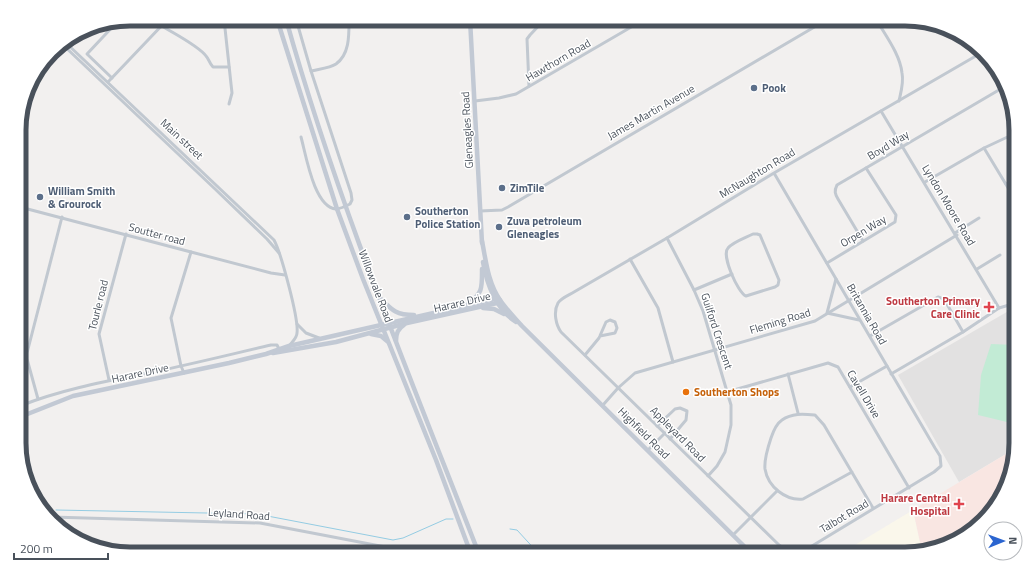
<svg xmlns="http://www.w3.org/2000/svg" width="1035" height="573" viewBox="0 0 1035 573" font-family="'Titillium Web',sans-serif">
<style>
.commercial{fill:#faf7eb}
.education{fill:#e2e1e1}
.medical{fill:#f9e6e2}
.green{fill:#c2ebd5}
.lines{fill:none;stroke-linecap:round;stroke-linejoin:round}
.stream{stroke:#94cce3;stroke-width:1}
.street{stroke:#c1c8d0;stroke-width:3}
.secondary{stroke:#c2c9d4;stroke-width:4.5}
.service-dot{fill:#5c6f8a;stroke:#fff;stroke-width:1.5}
.health-dot{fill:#e0444e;stroke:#fff;stroke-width:1.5}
.food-dot{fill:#e8710a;stroke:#fff;stroke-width:1.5}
.labels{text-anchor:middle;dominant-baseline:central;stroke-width:3;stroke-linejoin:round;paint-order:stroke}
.street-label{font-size:11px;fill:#49515b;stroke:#fff}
.service-label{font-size:11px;font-weight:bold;fill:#4e5e75;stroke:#fff;text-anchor:start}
.health-label{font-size:11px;font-weight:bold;fill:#be3a42;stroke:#fff;text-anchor:end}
.food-label{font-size:11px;font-weight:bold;fill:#c56008;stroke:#fff;text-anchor:start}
.rim{fill:none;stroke:#49515b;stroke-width:5}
</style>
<rect width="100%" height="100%" fill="#f2f0ef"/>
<polygon class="commercial" points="913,510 922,551 912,554 840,554"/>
<polygon class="education" points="1012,309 1016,314 1016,448 959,482 898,375"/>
<polygon class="medical" points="1016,448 1001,498 966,535 922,551 913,510"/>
<polygon class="green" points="991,344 1016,345 1016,400 1011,423 978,415 981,375"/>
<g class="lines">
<g class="stream">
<polyline points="56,510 257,514 393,540 403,538 446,519 453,519"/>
<polyline points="44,511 47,510"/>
<polyline points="510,529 517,530 539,554"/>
</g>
<g class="street">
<polyline points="224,19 231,84 232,93 229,104"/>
<path d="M296,19L311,71L351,193L352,200L350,204C346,206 340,209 336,209C314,207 306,155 301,137"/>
<path d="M876,19C885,35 900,54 902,73C904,82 901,92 899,101"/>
<path d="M162,26C173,33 199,46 206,56C209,59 209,63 213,67H229"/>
<path d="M65,42L274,240C281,253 299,319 297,333C297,338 292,342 289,346"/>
<polyline points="62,44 214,188 267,239 279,253"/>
<path d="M311,71C319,69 330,68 336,64C350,54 349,34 349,19"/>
<polyline points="112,78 87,54 118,21"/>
<polyline points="108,82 168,19"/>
<polyline points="529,86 527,39 530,35 545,19"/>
<polyline points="475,101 499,98 516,94 645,19"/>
<polyline points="881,111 999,308"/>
<polyline points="984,148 1016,201"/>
<path d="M774,173L935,448L940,456L941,466L934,472L807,549C794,555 790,554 779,545L561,332C556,325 553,312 558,303C561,298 569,295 574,292L667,238L774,173L981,53"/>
<polyline points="925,182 984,148 1016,133"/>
<polyline points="1006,184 1016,179"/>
<polyline points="20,207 191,252 171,318 181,366 184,373"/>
<polyline points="480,211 502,210 508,207 828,19"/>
<polyline points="955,233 979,218"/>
<path d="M753,234H757L760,235L779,280L778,285L775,287L746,296C738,293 721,255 728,248C733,242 745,238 753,234Z"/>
<polyline points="667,238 694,290 703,311 731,405 731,425 725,452 717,466 708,476"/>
<path d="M863,241L838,199C835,194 834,191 837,185L1004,87"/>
<polyline points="191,252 271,273 285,275"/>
<polyline points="630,259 658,308 673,362"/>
<polyline points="827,263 895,222 896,215 866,168"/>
<polyline points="977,269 1000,255"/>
<polyline points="836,279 827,313 859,320"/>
<polyline points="694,290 732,274"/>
<polyline points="297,324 306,333 319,338"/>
<polyline points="870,336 938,297 944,299 963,332"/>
<polyline points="585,355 599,338 606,322 610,320 615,322 617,328 615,333 600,336"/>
<polyline points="788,374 798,413"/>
<polyline points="891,374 963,332 999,308 1016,303"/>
<polyline points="109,380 99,334 126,234"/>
<polyline points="850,387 887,366"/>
<polyline points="727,392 828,363 838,367 909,488"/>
<polyline points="38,399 27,359 27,353 62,217"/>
<polyline points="603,405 618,388 635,373 815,321 957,235"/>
<path d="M20,406C63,389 108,381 153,372C192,364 232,354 271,345H277L279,349"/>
<polyline points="657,426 675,409 680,408 687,411 686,420 670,439"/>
<polyline points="648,450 665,433"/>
<path d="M852,472L803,499C786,501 768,487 765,469C764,460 768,447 771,438C773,432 776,424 782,420C792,413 803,414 815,415L824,425L873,508"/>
<polyline points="51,517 260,523 422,554"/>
<polyline points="733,535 777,491"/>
</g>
<g class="secondary">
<polyline points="277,19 337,209 363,279 436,460 471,554"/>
<path d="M286,19C337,202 410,377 479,554"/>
<polyline points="470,19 482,243"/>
<path d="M482,241C486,261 488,283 500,300C506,309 515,318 522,326L752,554"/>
<path d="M483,262C487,285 495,308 516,322"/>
<path d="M380,298C392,310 396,315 414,315"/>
<path d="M468,304C483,293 482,288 482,269"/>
<polyline points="483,308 494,309 504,314"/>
<polyline points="371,334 381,336 387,341"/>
<path d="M396,341C396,333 398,329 404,325"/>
<polyline points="273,353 336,342 407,323 497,303"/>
<polyline points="20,417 73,396 229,363 266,354 289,346 495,299 500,300"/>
</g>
</g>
<g class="service-dot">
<circle cx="754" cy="88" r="4"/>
<circle cx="502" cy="188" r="4"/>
<circle cx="40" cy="197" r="4"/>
<circle cx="407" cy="217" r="4"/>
<circle cx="499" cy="227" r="4"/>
</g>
<g class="health-dot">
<path d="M987 301h4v4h4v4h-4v4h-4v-4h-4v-4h4z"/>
<path d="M957 498h4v4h4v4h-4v4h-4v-4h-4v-4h4z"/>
</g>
<circle class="food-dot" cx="686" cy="392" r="4"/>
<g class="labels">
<g class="street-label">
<text transform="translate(558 60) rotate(-30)">Hawthorn Road</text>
<text transform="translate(651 112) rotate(-30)">James Martin Avenue</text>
<text transform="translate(467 130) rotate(-93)">Gleneagles Road</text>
<text transform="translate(182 139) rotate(43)">Main street</text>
<text transform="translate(888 145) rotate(-31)">Boyd Way</text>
<text transform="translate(757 173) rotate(-31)">McNaughton Road</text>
<text transform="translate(949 205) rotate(59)">Lyndon Moore Road</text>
<text transform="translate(863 231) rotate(-31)">Orpen Way</text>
<text transform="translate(157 234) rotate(15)">Soutter road</text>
<text transform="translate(376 286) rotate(69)">Willowvale Road</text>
<text transform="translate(462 302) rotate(-13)">Harare Drive</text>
<text transform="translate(98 305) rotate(-76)">Tourle road</text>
<text transform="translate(867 314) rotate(60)">Britannia Road</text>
<text transform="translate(780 321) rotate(-17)">Fleming Road</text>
<text transform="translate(717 331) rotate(72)">Guilford Crescent</text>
<text transform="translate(140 373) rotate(-12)">Harare Drive</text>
<text transform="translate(864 394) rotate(59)">Cavell Drive</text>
<text transform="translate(644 433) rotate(45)">Highfield Road</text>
<text transform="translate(678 434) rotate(45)">Appleyard Road</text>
<text transform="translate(239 514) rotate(4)">Leyland Road</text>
<text transform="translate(844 516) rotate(-31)">Talbot Road</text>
</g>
<g class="service-label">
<text x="762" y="88">Pook</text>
<text x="510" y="188">ZimTile</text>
<text x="48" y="191">William Smith<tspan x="48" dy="13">&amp; Grourock</tspan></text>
<text x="415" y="211">Southerton<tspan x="415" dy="13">Police Station</tspan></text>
<text x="507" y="221">Zuva petroleum<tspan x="507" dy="13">Gleneagles</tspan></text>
</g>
<g class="health-label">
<text x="980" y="301">Southerton Primary<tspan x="980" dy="13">Care Clinic</tspan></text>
<text x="950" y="498">Harare Central<tspan x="950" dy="13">Hospital</tspan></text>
</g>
<g class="food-label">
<text x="694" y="392">Southerton Shops</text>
</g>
</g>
<path d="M0 0H1035V573H0ZM130 26H905A104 104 0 0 1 1009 130V443A104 104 0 0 1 905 547H130A104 104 0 0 1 26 443V130A104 104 0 0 1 130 26Z" fill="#fff" fill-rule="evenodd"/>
<path class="rim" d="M130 26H905A104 104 0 0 1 1009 130V443A104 104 0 0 1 905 547H130A104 104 0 0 1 26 443V130A104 104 0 0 1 130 26Z"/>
<g transform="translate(1003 541) rotate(89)"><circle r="19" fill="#ffffff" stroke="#b6b9bd"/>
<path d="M0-3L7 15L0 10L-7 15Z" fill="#2b65d0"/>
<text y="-6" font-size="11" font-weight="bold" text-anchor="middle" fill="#49515b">N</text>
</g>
<path d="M14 553v6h94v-6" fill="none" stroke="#49515b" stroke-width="2"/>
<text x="20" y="553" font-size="12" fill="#49515b" stroke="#ffffff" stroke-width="3" paint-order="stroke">200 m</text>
</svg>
